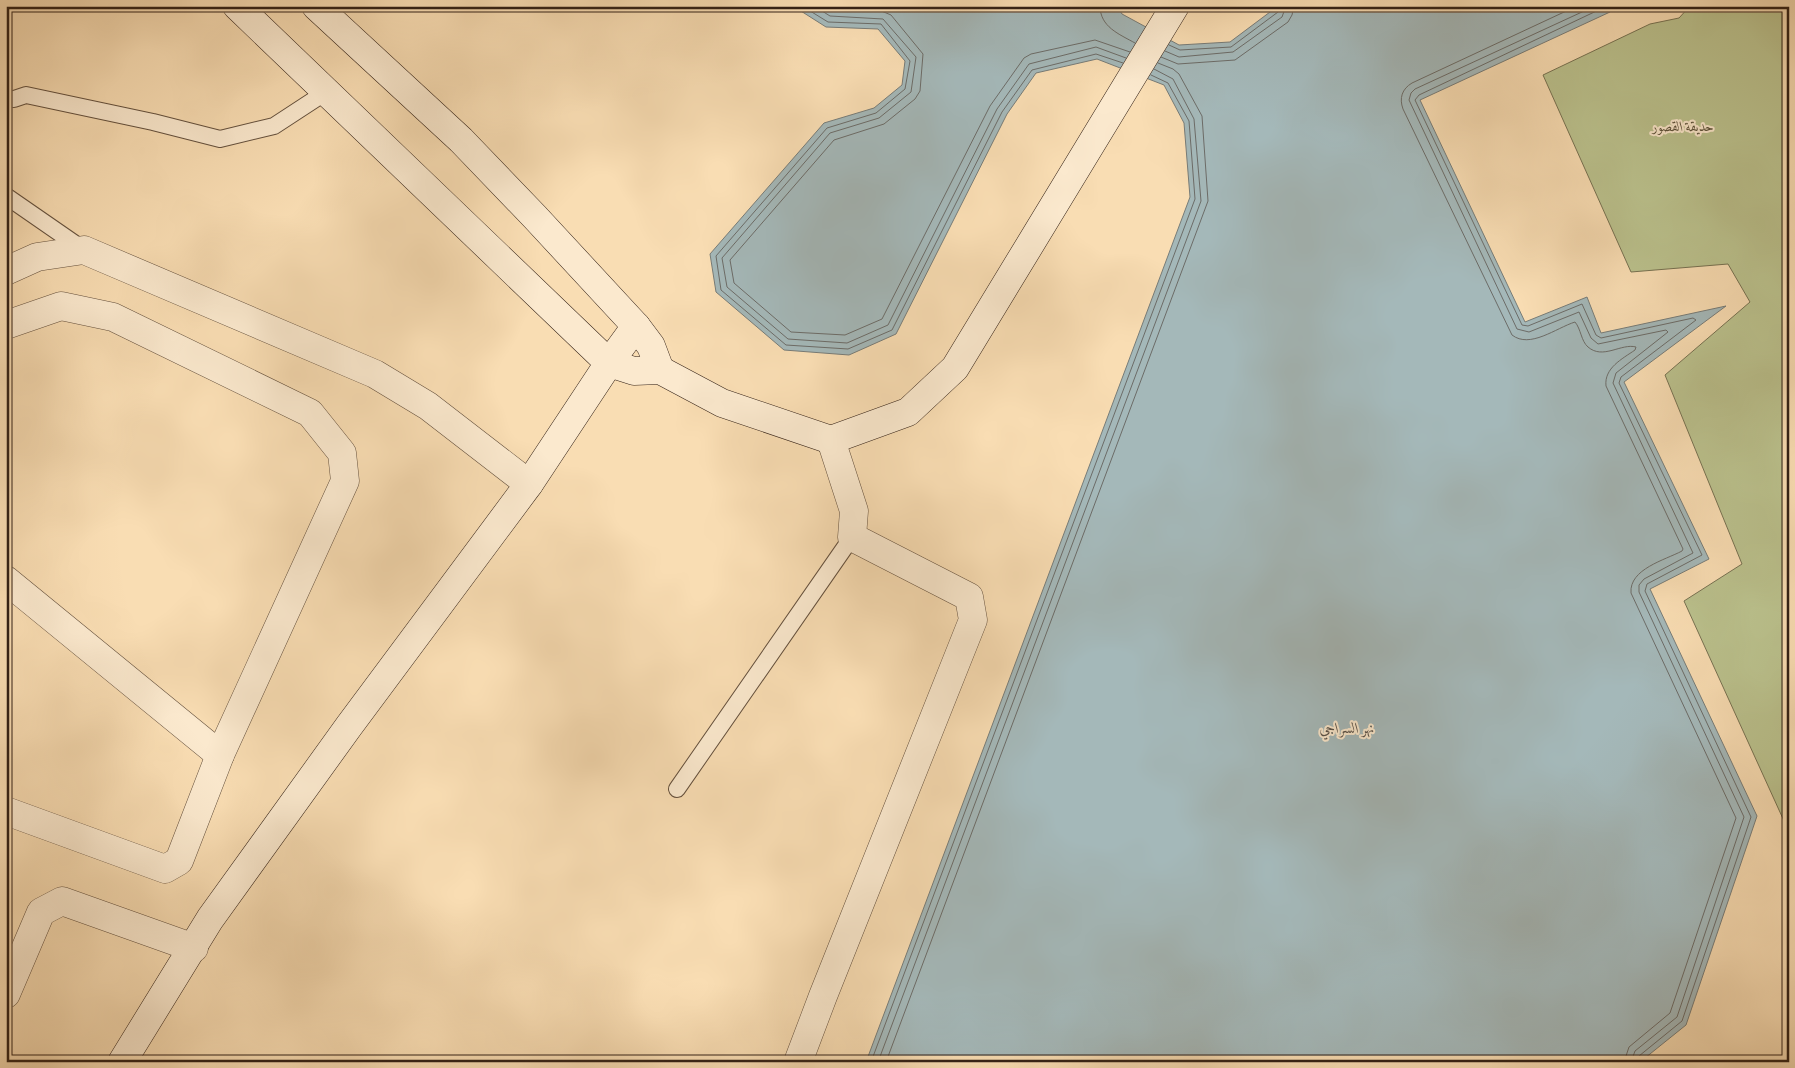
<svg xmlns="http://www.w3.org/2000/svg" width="1795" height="1068" viewBox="0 0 1795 1068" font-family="Alegreya,Amiri,serif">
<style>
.green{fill:#bbc28e;stroke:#777252}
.water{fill:#a4b8b9;stroke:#777c78}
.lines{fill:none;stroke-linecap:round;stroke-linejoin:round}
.shore{stroke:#6c6c68;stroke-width:1}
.lane-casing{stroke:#64503d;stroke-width:18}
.street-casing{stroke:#64503d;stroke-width:29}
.secondary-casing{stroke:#332116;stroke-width:29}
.lane{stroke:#fbe9ce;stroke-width:16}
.street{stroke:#fbe9ce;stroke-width:28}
.secondary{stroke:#fbe9ce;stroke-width:28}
.labels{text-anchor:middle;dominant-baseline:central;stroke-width:4;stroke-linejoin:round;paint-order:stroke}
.park-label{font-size:14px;font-style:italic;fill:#5c513a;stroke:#fbe9ce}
.water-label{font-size:15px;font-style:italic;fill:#554e47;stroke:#fbe9ce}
</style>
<rect width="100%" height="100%" fill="#f9ddb3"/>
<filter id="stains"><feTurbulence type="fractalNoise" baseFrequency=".004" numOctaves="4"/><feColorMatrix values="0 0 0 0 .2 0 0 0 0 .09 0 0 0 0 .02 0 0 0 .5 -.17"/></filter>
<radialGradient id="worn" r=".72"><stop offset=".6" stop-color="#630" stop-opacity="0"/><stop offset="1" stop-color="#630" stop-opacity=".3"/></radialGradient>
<polygon class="green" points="1690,6 1789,6 1789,832 1684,601 1742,564 1665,375 1750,302 1728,264 1631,272 1543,75 1650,24 1679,18"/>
<polygon class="water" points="793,6 1117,6 1122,14 1179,45 1230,42 1278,6 1612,6 1610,12 1420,100 1525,322 1587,297 1601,333 1726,306 1624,382 1709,559 1650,589 1757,816 1686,1025 1640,1062 866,1062 1190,197 1184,123 1164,85 1097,59 1036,73 1007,114 896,334 849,355 784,350 716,292 710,254 824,123 874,108 902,85 905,61 878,29 826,27"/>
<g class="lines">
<g class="shore">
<polyline points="802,6 828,22 881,24 910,61 905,89 876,113 827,128 716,256 721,290 786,345 848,349 892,330 1002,112 1032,70 1096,54 1123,63"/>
<polyline points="814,6 830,16 883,19 916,57 911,92 879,118 830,133 722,258 727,287 788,339 847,343 888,325 997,109 1029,64 1096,47 1126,58"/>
<polyline points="828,6 832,8 879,10 891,15 923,54 920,91 915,99 884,124 834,140 730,260 734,283 791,332 845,335 882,319 990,106 1024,58 1031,54 1095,40 1130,52"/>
<path d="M1100,6C1100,27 1119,34 1135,43"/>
<path d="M1577,6L1412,83C1402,89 1399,98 1403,109L1512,335C1530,349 1556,328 1575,322C1581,329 1581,341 1588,347C1603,360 1621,343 1636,347L1635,350C1622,359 1604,368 1606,386L1683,549L1682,551C1665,560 1629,569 1631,593L1736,818L1670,1013L1629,1047L1624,1062"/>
<polyline points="1595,6 1415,89 1411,93 1409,100 1517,329 1529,332 1579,312 1591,338 1598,344 1666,330 1668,332 1616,373 1613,383 1693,553 1644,579 1639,585 1639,592 1744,817 1677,1017 1635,1051 1631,1062"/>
<polyline points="1607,6 1419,95 1415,100 1522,325 1528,326 1582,304 1596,335 1601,338 1693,318 1696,320 1621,377 1619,383 1702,555 1647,584 1645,591 1751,817 1682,1021 1639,1056 1637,1062"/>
<polyline points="1169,45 1180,50 1231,47 1278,12 1280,6"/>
<polyline points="1165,51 1179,57 1233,52 1282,17 1286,6"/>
<polyline points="1161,57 1178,64 1235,60 1288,22 1292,15 1294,6"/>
<polyline points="871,1062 1195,199 1189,121 1168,83 1151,75"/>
<polyline points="878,1062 1201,201 1194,119 1173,79 1154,69"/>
<polyline points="886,1062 1208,201 1202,116 1179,74 1173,69 1158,63"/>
</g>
<defs>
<g id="lane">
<polyline points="14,99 26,95 153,122 220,139 274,126 326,92"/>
<polyline points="6,196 84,250"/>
<polyline points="677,789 852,537"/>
</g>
<g id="street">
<polyline points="6,271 37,257 84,250 375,374 428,406 529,484"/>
<polyline points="6,325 61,306 113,317 310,413 342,453 345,481 220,755 179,861 165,869 6,811"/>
<polyline points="6,580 220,755"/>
<polyline points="6,994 41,912 62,901 194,948"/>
<polyline points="798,1062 823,996 973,620 969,597 852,537 854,511 831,440"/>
</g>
<g id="secondary">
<polyline points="237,6 609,363 634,371 660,370 722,403 831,440 908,412 955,368 1175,6"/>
<polyline points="316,6 461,140 535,217 636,326 651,346 660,370"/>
<polyline points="122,1062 210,919 349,726 529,484 609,363 636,326"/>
</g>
</defs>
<use href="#lane" class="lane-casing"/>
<use href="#street" class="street-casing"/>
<use href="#secondary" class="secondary-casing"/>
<use href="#lane" class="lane"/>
<use href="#street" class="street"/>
<use href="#secondary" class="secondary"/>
</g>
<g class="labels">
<g class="park-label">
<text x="1683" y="126">حديقة القصور</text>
</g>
<g class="water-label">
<text x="1347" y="728">نهر السراجي</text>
</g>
</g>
<rect width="1795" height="1068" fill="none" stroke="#f9ddb3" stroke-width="25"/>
<rect x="8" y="8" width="1780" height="1053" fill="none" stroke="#332116" stroke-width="2.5"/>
<rect x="12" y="12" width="1770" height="1043" fill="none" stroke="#332116"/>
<rect width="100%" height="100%" filter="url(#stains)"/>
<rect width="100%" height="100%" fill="url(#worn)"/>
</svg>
